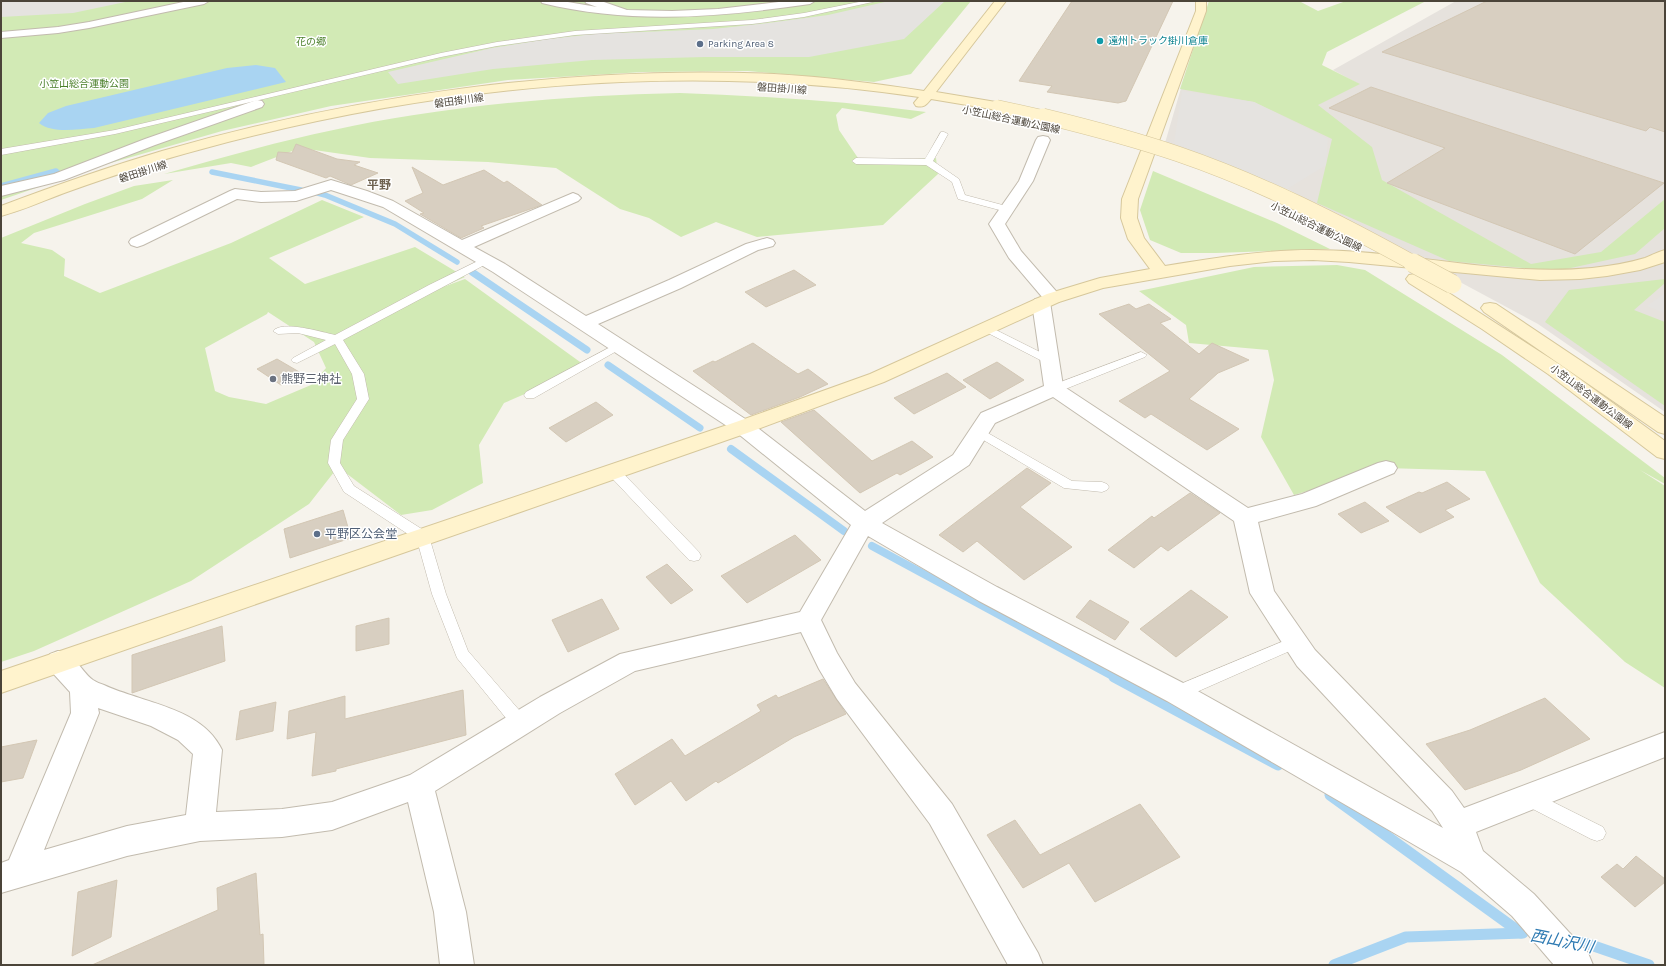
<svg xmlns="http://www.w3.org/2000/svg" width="1666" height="966" viewBox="0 0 1666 966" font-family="Karla,'Noto Sans JP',sans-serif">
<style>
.industrial{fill:#e6e2dd}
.green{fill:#d2eab5;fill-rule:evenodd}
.parking{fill:#e5e3e0}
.water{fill:#a9d4f2}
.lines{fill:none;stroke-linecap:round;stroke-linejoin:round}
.stream-far3{stroke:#a9d4f2;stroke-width:5.5}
.stream-far2{stroke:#a9d4f2;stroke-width:7}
.stream-far1{stroke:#a9d4f2;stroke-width:8}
.stream{stroke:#a9d4f2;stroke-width:11}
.building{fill:#d8cfc1;stroke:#d3c7b4}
.lane-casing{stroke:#c2bbae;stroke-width:1}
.street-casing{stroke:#c2bbae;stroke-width:2}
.secondary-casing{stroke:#d6c79b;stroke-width:2}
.lane{fill:#fff;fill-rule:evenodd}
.street{fill:#fff;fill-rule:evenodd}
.secondary{fill:#fff3cd;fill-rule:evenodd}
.secondary-bridge-far2-casing{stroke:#d6c79b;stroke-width:13;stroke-linecap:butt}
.secondary-bridge-far1-casing{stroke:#d6c79b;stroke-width:16;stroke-linecap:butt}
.secondary-bridge-casing{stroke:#d6c79b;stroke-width:20;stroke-linecap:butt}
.secondary-bridge-far2{stroke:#fff3cd;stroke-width:12}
.secondary-bridge-far1{stroke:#fff3cd;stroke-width:15}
.secondary-bridge{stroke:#fff3cd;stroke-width:19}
.culture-dot{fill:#0f9aa8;stroke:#fff;stroke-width:1.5}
.service-dot{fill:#5c6f8a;stroke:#fff;stroke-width:1.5}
.worship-dot{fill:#6b7280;stroke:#fff;stroke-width:1.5}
.labels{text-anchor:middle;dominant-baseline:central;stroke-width:3;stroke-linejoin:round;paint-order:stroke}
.far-culture-label{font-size:10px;fill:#0d838f;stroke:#fff;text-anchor:start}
.far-park-label{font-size:10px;fill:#4a7f2a;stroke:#fff}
.far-service-label{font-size:10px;fill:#4e5e75;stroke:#fff;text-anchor:start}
.far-street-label{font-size:10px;fill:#4b4439;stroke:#fff}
.far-quarter-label{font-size:12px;font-weight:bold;fill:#6e6250;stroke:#fff}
.worship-label{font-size:12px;fill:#5b616d;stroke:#fff;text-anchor:start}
.service-label{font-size:12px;fill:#4e5e75;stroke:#fff;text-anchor:start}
.near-water-label{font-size:16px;font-style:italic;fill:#2e7ab2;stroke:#fff}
</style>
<rect width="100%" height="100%" fill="#f6f3ec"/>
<polygon class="industrial" points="1456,1 1665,1 1665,412 1538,324 1287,189 1165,143 1184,78 1357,83 1333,70"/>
<g class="green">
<polygon points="1,1 971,1 911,74 874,82 748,71 643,72 508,80 331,106 222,131 100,166 1,200"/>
<polygon points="1209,1 1299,1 1318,11 1346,1 1426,1 1327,52 1322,65 1360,84 1318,105 1372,147 1382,180 1531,264 1601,252 1665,199 1665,228 1635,254 1557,271 1449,261 1317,203 1332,139 1254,102 1180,89"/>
<path d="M680,93C762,96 844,101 926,112L911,119L842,108L836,115L839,130L858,158L873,161L936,158L938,174L883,225L757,237L716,222L681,237L649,218L620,209L556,168L488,162L370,158L300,148L251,167L231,163L164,174C246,150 329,128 414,115C502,101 591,95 680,93Z"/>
<polygon points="1153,171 1277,223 1330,249 1216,253 1181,253 1150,240 1140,210"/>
<path d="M173,180L142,199L34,233L21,243L52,250L65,259L64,276L100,293L231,243L322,200L364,217L269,258L305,284L415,247L465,277L443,287L465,279L587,367L504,403L479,445L483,483L432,510L401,515L338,467L309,504L191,581L34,651L1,662V238L85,204L134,186ZM268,312L314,342L326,368L311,385L266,404L229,397L215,391L205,348L267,314Z"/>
<polygon points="1337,265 1365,270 1502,355 1665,478 1665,484 1640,470 1665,486 1665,688 1625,662 1540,583 1485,471 1386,468 1294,495 1261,437 1274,380 1268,350 1189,343 1186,325 1139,291 1254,267"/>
<polygon points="1665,279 1665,283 1634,310 1665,322 1665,406 1545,322 1569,290"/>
</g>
<g class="parking">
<polygon points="1,1 130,1 73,13 1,17"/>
<polygon points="889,1 945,1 904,39 809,57 705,57 592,60 493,69 398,84 388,72 492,48 549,39 595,34 713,29 768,23 828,15"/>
<polygon points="1182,91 1254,102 1328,139 1326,165 1287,189 1174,143"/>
<polygon points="1665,293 1665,313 1647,306"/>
</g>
<path class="water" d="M256,65L275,68L286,82L94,128C77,129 53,134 39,123L48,113L66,106L227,68Z"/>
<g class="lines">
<g class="stream-far3">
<polyline points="212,172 301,190"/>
<polyline points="1,186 56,171 58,173"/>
<polyline points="314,192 325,195 395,224 457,262"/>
</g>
<g class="stream-far2">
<polyline points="472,272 587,350"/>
<polyline points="608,365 700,428"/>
</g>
<g class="stream-far1">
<polyline points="731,449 844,531"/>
<polyline points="872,546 1116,678"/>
</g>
<g class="stream">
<polyline points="1114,677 1278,765"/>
<polyline points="1330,795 1521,933"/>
<polyline points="1568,940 1588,944 1649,965"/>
<polyline points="1334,965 1406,937 1523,933"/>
</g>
</g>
<g class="building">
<polygon points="1072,1 1173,1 1126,101 1118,103 1047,92 1052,86 1019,81"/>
<polygon points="1487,1 1665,1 1665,132 1650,127 1646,131 1382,52"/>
<polygon points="1371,87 1664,183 1575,254 1387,183 1445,148 1329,108"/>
<polygon points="296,144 337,159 360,162 354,165 378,173 351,185 330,176 326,178 276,160 278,152 292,153"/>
<polygon points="412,167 443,185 484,170 504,183 507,181 542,205 481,226 484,228 461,238 420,214 424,213 405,201 423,193"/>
<polygon points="794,270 816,285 766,307 745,292"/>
<polygon points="1129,304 1136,309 1149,304 1171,319 1160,323 1199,354 1212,343 1249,360 1218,373 1189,399 1239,429 1207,450 1151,414 1145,418 1119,401 1170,371 1099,314"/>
<polygon points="753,343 798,374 808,369 828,384 800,397 751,415 693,371 713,361 715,362"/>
<polygon points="277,359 301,373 281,385 257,369"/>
<polygon points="997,362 1024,380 990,399 963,380"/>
<polygon points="947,373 966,387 914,414 894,398"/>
<polygon points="596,402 613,415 566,442 549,428"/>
<polygon points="814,410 872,461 912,441 933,457 900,475 897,473 860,493 781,422"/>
<polygon points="1027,468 1051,483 1020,507 1072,547 1024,580 977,541 963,552 939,535"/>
<polygon points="1447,482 1470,499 1445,510 1454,517 1420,533 1386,507 1419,492 1422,493"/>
<polygon points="1190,493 1220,513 1168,551 1161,546 1134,568 1108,550 1152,516 1154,518"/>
<polygon points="1365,502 1389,521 1361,533 1338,514"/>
<polygon points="343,510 351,538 290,558 284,529"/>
<polygon points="795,535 821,560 747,603 721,576"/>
<polygon points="667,564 693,590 671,604 646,577"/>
<polygon points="1191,590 1228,617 1176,657 1140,629"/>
<polygon points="602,599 619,629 568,652 552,620"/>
<polygon points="1090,600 1129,622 1115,640 1076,617"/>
<polygon points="389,618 389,644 356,651 356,626"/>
<polygon points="222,626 225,661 132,693 132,655"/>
<polygon points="823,679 846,714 794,737 718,783 716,781 686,801 671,781 635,805 615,774 672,739 685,756 761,711 757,705 776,695 778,698"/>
<polygon points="463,690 466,735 336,769 336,771 312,776 316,732 287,739 289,711 345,696 345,719"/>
<polygon points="1545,698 1590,739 1521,770 1465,790 1426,744 1470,730"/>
<polygon points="276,702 273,731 236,740 240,711"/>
<polygon points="37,740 23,778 1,782 1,747"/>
<polygon points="1140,804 1180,857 1095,902 1069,863 1023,888 987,835 1015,820 1040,855"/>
<polygon points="1636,856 1665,879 1665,882 1635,907 1601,877 1617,864 1623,869"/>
<polygon points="256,873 260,935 263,934 264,965 92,965 218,910 217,888"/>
<polygon points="117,880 111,937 72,956 78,892"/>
</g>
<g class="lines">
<defs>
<g id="lane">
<polygon points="864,1 877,1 804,17 752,24 575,35 497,46 441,57 115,134 1,155 1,149 115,130 441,53 497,42 575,31 752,20 804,13"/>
<polygon points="941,132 944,132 948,134 933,161 959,179 965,195 1010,207 1012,209 1010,211 1007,212 958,199 952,182 926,165 856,164 852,161 856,158 925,159"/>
<path d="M486,257L490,258L491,260L490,262L343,340L364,374L369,399L343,440L340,463L354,486L428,533L446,594L468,651L526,718L528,723L526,728L520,730L514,728L457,658L432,594L417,540L344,492L328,463L331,440L357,399L352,374L335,344L297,363L293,362L291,360L293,358L326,340L298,333L278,334L273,331C282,320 322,332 335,335L429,285Z"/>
<polygon points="986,325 1054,359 1056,361 1054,363 1046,363 982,330 981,328"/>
<polygon points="618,343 624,346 622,348 534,398 526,398 524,395 526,392"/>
<polygon points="1141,352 1147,355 1145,357 1058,392 1050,392 1048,389 1050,386"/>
<polygon points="979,428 1072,481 1102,482 1107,484 1109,487 1107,490 1102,492 1064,488 975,435 973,432 975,429"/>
<polygon points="614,468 619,469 699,552 701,556 699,560 694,561 689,560 609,475 608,472 609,469"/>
<polygon points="1296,636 1301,638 1304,642 1301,646 1183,698 1177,700 1171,698 1169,693 1171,688"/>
<polygon points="1529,790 1603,827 1606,833 1603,839 1597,841 1591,839 1523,804 1520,798 1523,792"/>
</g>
<g id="street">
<polygon points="188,1 209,1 204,4 89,28 58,33 1,38 1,32 58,27 89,22"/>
<path d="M541,1H562L597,7L586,3L585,1H601L627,10L672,11L718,9L787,1H815L810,4C721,17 631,25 542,3Z"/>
<polygon points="257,100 262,101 264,104 262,107 155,145 64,180 1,196 1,186 54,174 145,139"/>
<path d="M1043,136L1048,137L1050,140L1033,181L1005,224L1021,251L1062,298L1059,302H1050L1063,386L1248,508L1302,494L1378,463L1386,461L1394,463L1397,468L1394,473L1316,506L1258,522L1274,591L1315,650L1452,791L1464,808L1665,732V757L1476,832L1483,851L1534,894L1588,953L1593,965H1554L1512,916L1461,872L1167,701L979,601L868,536L821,620L837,653L855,683L952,804L1038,953L1043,965H1008L930,824L837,699L819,669L801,632L635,671L560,713L435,791L466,912L474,965H440L434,912L408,802L332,830L282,837L200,841L127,856L1,893V863L9,860L71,713L70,692L50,670L46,662L50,654C52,653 56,652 58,651C73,650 82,673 93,680C96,682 101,684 104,685C142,703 202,707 222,750L216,812L282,809L332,802L410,775L540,697L620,654L800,612L851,525L736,432L493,272L383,207L331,190L296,201L261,202L237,199L143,245L137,247L131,245L129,242L131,239L230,191L235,189L261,192L295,191L331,180L367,191L393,201L462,240L573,193L578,195L581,198L578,201L474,247L505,264L586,316L669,280L746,244L767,238L773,240L775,243L773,246L758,250L681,288L598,324L750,422L865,511L953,455L981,413L1044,386L1032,303L1035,299L1043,298L1009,258L989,224L1019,181L1036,140L1038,137ZM1053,397L1234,521L1250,593L1297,666L1432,811L1443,828L1187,685L997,587L882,523L969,465L995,423ZM98,708L151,726L178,740L193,754L186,815L127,826L44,850L99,713Z"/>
</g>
<g id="secondary">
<path d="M995,1H1006L936,92L1002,103L1004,106L1002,109L997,110L931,99C926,105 924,108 916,106L914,103L919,97C680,61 434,86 202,149C156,161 112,176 67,192C45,200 24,210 1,216V206C54,186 108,167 162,151C356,95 572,65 774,74C824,77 874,83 924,91Z"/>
<path d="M1196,1H1206V11L1138,199L1137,218L1144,238L1165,266C1214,258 1263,250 1312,250C1406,250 1498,277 1592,268C1610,266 1628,263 1645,258C1652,255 1658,252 1665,250V262L1640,270L1607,276L1580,279L1540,280L1349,262L1313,260L1274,261L1230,266L1103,288L1059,302L884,382L750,432L1,693V671L736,422L870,374L1047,294L1100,278L1150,269L1128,239L1121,218L1122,199L1196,11Z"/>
<polygon points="1415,274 1421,275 1562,366 1665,441 1665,459 1657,457 1548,374 1482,329 1409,283 1406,279 1409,275"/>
<polygon points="1490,303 1496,304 1665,417 1665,434 1658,432 1484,312 1481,308 1484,304"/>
</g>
</defs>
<use href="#lane" class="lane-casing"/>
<use href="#street" class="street-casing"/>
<use href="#secondary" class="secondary-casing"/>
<use href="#lane" class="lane"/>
<use href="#street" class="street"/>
<use href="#secondary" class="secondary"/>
<defs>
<polyline id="secondary-bridge-far2" points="997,106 1047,117"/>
<path id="secondary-bridge-far1" d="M1043,116C1088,127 1134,139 1178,154C1260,182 1339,222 1415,264"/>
<polyline id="secondary-bridge" points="1413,263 1452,284"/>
</defs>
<use href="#secondary-bridge-far2" class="secondary-bridge-far2-casing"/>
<use href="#secondary-bridge-far1" class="secondary-bridge-far1-casing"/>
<use href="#secondary-bridge" class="secondary-bridge-casing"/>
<use href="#secondary-bridge-far2" class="secondary-bridge-far2"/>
<use href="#secondary-bridge-far1" class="secondary-bridge-far1"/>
<use href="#secondary-bridge" class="secondary-bridge"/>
</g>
<circle class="culture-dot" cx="1100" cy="41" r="4"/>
<g class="service-dot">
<circle cx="700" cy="44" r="4"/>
<circle cx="317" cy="534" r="4"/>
</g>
<circle class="worship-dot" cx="273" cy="379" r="4"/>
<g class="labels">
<g class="far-culture-label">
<text x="1108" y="41">遠州トラック掛川倉庫</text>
</g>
<g class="far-park-label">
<text x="311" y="42">花の郷</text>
<text x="84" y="84">小笠山総合運動公園</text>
</g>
<g class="far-service-label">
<text x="708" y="44">Parking Area 8</text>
</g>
<g class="far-street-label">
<text transform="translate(782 89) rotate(4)">磐田掛川線</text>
<text transform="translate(459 101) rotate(-8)">磐田掛川線</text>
<text transform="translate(1011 120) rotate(12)">小笠山総合運動公園線</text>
<text transform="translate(143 172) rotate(-18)">磐田掛川線</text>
<text transform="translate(1316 227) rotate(26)">小笠山総合運動公園線</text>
<text transform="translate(1591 397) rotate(37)">小笠山総合運動公園線</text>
</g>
<g class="far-quarter-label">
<text x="379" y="185">平野</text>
</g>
<g class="worship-label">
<text x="281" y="379">熊野三神社</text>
</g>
<g class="service-label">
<text x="325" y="534">平野区公会堂</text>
</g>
<g class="near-water-label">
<text transform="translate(1562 941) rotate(11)">西山沢川</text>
</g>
</g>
<rect width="1666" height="966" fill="none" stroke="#4b4439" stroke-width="4"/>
</svg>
